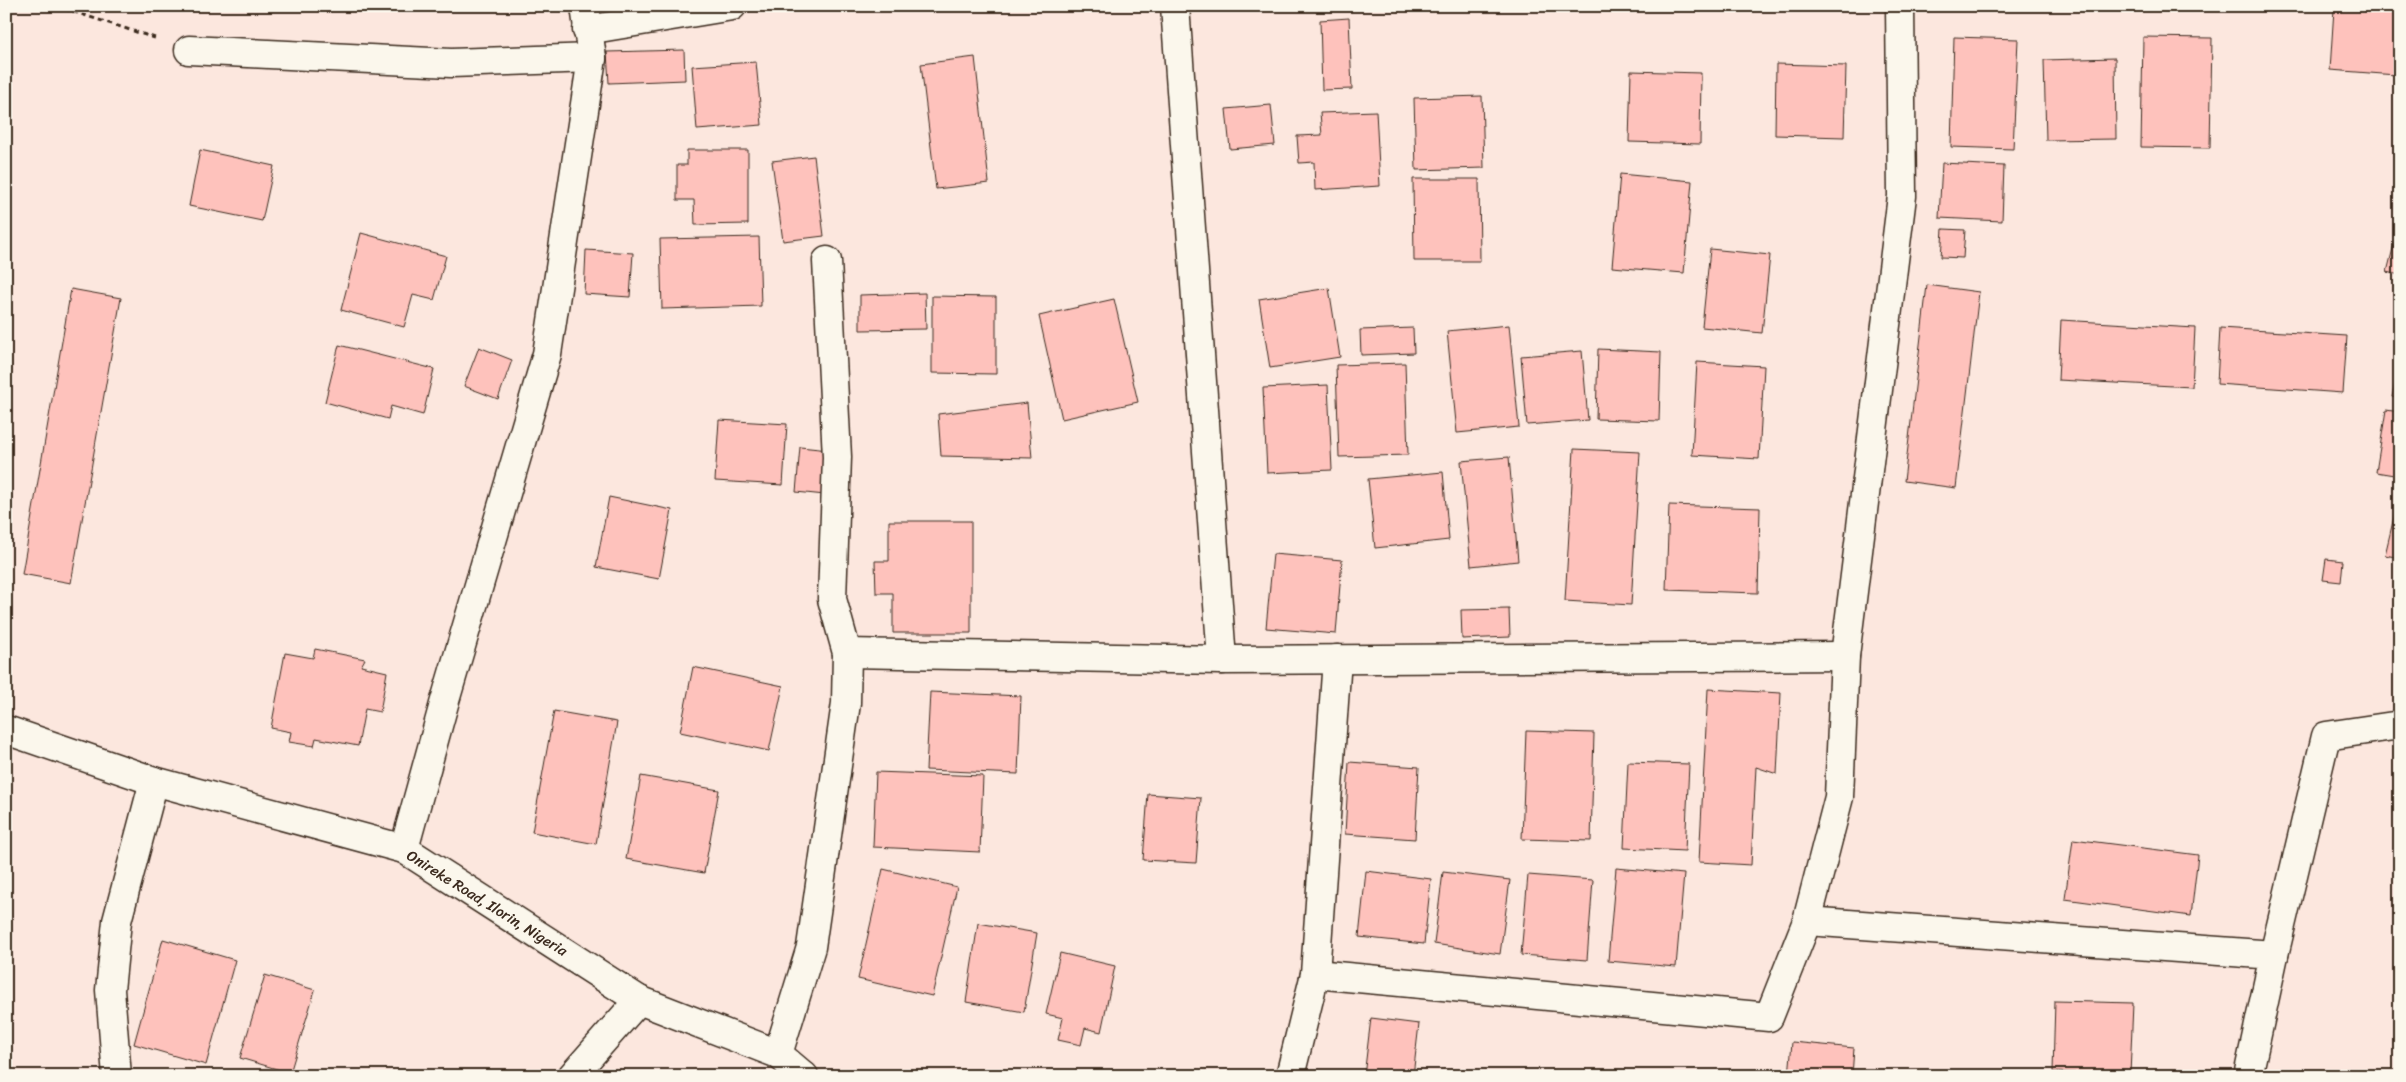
<svg xmlns="http://www.w3.org/2000/svg" width="2406" height="1082" viewBox="0 0 2406 1082" font-family="Sriracha,sans-serif">
<style>
.building{fill:#fec2bc;stroke:#3b2a1e}
.lines{fill:none;stroke-linecap:round;stroke-linejoin:round}
.minor-casing{stroke:#3b2a1e;stroke-width:31}
.path{stroke:#3b2a1e;stroke-width:3;stroke-dasharray:5 4;stroke-linecap:butt}
.minor{stroke:#fbf7ec;stroke-width:28}
.labels{text-anchor:middle;dominant-baseline:central;stroke-width:5;stroke-linejoin:round;paint-order:stroke}
.street-label{font-size:15px;fill:#3b2a1e;stroke:#fbf7ec}
</style>
<rect width="100%" height="100%" fill="#fce7de"/>
<filter id="ink" filterUnits="userSpaceOnUse"><feTurbulence type="fractalNoise" baseFrequency=".02" numOctaves="2"/><feDisplacementMap in="SourceGraphic" scale="10" xChannelSelector="R" yChannelSelector="G"/><feConvolveMatrix kernelMatrix="1 2 1 2 8 2 1 2 1" color-interpolation-filters="sRGB"/></filter>
<g filter="url(#ink)">
<g class="building">
<polygon points="2334,9 2399,13 2396,75 2330,70"/>
<polygon points="1349,18 1352,89 1322,90 1320,20"/>
<polygon points="1954,37 2018,39 2013,149 1951,147"/>
<polygon points="2143,37 2212,38 2210,148 2141,147"/>
<polygon points="684,50 685,80 609,83 607,52"/>
<polygon points="975,57 989,183 936,189 921,64"/>
<polygon points="2115,58 2116,139 2046,140 2044,60"/>
<polygon points="756,62 762,125 697,130 692,66"/>
<polygon points="1776,64 1846,66 1844,137 1775,135"/>
<polygon points="1631,71 1701,73 1700,144 1629,142"/>
<polygon points="1482,96 1484,168 1416,170 1414,98"/>
<polygon points="1271,105 1275,145 1230,149 1226,109"/>
<polygon points="1376,111 1380,186 1315,190 1314,162 1299,163 1297,136 1322,135 1320,113"/>
<polygon points="200,150 274,166 262,221 189,206"/>
<polygon points="687,150 748,150 748,224 695,225 694,200 677,200 677,165 687,165"/>
<polygon points="814,156 824,236 783,241 772,161"/>
<polygon points="1942,163 2004,166 2002,221 1939,218"/>
<polygon points="1620,174 1692,181 1684,273 1612,267"/>
<polygon points="1413,179 1479,179 1480,261 1414,261"/>
<polygon points="2400,221 2400,275 2387,272"/>
<polygon points="1943,229 1965,230 1963,258 1941,257"/>
<polygon points="361,233 446,256 434,300 413,295 404,327 341,310"/>
<polygon points="759,237 761,306 662,309 660,239"/>
<polygon points="1710,249 1770,255 1762,333 1702,327"/>
<polygon points="586,250 633,253 630,297 584,294"/>
<polygon points="1927,285 1979,292 1956,488 1904,481"/>
<polygon points="1329,288 1340,357 1270,368 1259,299"/>
<polygon points="71,289 121,298 71,583 22,574"/>
<polygon points="925,293 926,329 860,330 860,295"/>
<polygon points="932,296 996,297 996,374 932,373"/>
<polygon points="1114,299 1138,402 1062,419 1039,316"/>
<polygon points="2061,320 2195,328 2192,387 2058,380"/>
<polygon points="1509,325 1519,427 1457,433 1447,331"/>
<polygon points="1413,328 1414,353 1361,355 1360,330"/>
<polygon points="2220,328 2347,336 2343,393 2217,384"/>
<polygon points="339,345 434,369 423,415 391,406 388,419 325,402"/>
<polygon points="479,347 512,360 498,399 464,386"/>
<polygon points="1598,349 1661,352 1659,421 1596,419"/>
<polygon points="1582,351 1588,420 1527,425 1521,356"/>
<polygon points="2400,361 2400,399 2392,397"/>
<polygon points="1697,362 1764,366 1759,459 1692,455"/>
<polygon points="1405,363 1408,455 1339,457 1336,365"/>
<polygon points="1328,385 1332,470 1267,473 1263,388"/>
<polygon points="1027,403 1032,458 941,456 938,414"/>
<polygon points="2386,410 2400,412 2400,476 2376,472"/>
<polygon points="719,420 787,424 783,485 715,481"/>
<polygon points="800,447 829,450 825,495 796,492"/>
<polygon points="1574,449 1640,452 1631,605 1565,601"/>
<polygon points="1509,457 1518,561 1471,566 1461,461"/>
<polygon points="1443,472 1449,540 1375,548 1368,479"/>
<polygon points="2400,492 2400,558 2385,555"/>
<polygon points="609,497 672,510 659,579 596,567"/>
<polygon points="1669,505 1760,508 1758,593 1666,590"/>
<polygon points="889,521 971,521 971,633 893,633 893,593 876,593 875,561 889,561"/>
<polygon points="1273,554 1342,560 1336,634 1266,628"/>
<polygon points="2326,559 2343,561 2341,582 2323,580"/>
<polygon points="1509,609 1510,637 1462,639 1461,610"/>
<polygon points="315,649 365,659 361,666 387,672 380,712 365,709 358,746 316,738 314,746 289,742 291,732 271,728 285,653 313,658"/>
<polygon points="693,667 783,686 769,751 680,732"/>
<polygon points="1708,689 1781,693 1777,774 1756,767 1751,865 1699,862"/>
<polygon points="930,692 1021,696 1018,774 926,770"/>
<polygon points="554,711 617,722 596,844 532,832"/>
<polygon points="1526,731 1594,733 1591,841 1522,839"/>
<polygon points="1349,762 1419,767 1415,839 1345,834"/>
<polygon points="1628,762 1689,764 1685,851 1624,848"/>
<polygon points="876,772 983,776 980,852 873,847"/>
<polygon points="641,776 719,790 704,873 626,859"/>
<polygon points="1148,794 1201,798 1196,863 1143,860"/>
<polygon points="2073,839 2198,855 2191,916 2065,899"/>
<polygon points="1616,868 1684,874 1676,967 1608,961"/>
<polygon points="883,869 957,887 932,996 858,979"/>
<polygon points="1366,871 1431,879 1424,944 1359,937"/>
<polygon points="1443,872 1510,880 1500,954 1434,944"/>
<polygon points="1528,875 1593,880 1587,960 1521,955"/>
<polygon points="978,923 1037,933 1024,1012 966,1002"/>
<polygon points="163,939 235,960 206,1065 134,1044"/>
<polygon points="1060,953 1115,966 1101,1032 1085,1028 1081,1045 1058,1040 1063,1018 1046,1014"/>
<polygon points="265,975 315,990 290,1073 240,1058"/>
<polygon points="2055,1001 2133,1003 2130,1075 2053,1072"/>
<polygon points="1371,1018 1419,1024 1413,1076 1364,1076"/>
<polygon points="1792,1042 1854,1048 1852,1076 1789,1076"/>
</g>
<g class="lines">
<defs>
<g id="minor">
<polyline points="587,30 732,6"/>
<polyline points="189,50 451,63 592,58"/>
<polyline points="847,653 1222,660 1175,6"/>
<polyline points="1222,660 1845,656"/>
<polyline points="6,730 154,781 404,849 639,1000 778,1054 804,1076"/>
<polyline points="404,849 444,704 547,354 592,58 585,6"/>
<polyline points="1807,921 2274,955 2248,1076"/>
<polyline points="2274,955 2326,736 2400,725"/>
<polyline points="1315,974 1769,1017 1807,921 1839,797 1845,656 1902,196 1900,6"/>
<polyline points="778,1054 811,947 846,703 847,653 832,599 837,457 827,261"/>
<polyline points="117,1076 110,990 117,921 154,781"/>
<polyline points="572,1076 639,1000"/>
<polyline points="1290,1076 1315,974 1337,659"/>
</g>
</defs>
<use href="#minor" class="minor-casing"/>
<polyline class="path" points="56,6 158,39"/>
<use href="#minor" class="minor"/>
</g>
</g>
<g class="labels">
<g class="street-label">
<text transform="translate(487 903) rotate(32)">Onireke Road, Ilorin, Nigeria</text>
</g>
</g>
<rect width="2406" height="1082" fill="none" stroke="#fbf7ec" stroke-width="25"/>
<rect x="12" y="12" width="2381" height="1057" fill="none" stroke="#3b2a1e" stroke-width="2" filter="url(#ink)"/>
</svg>
